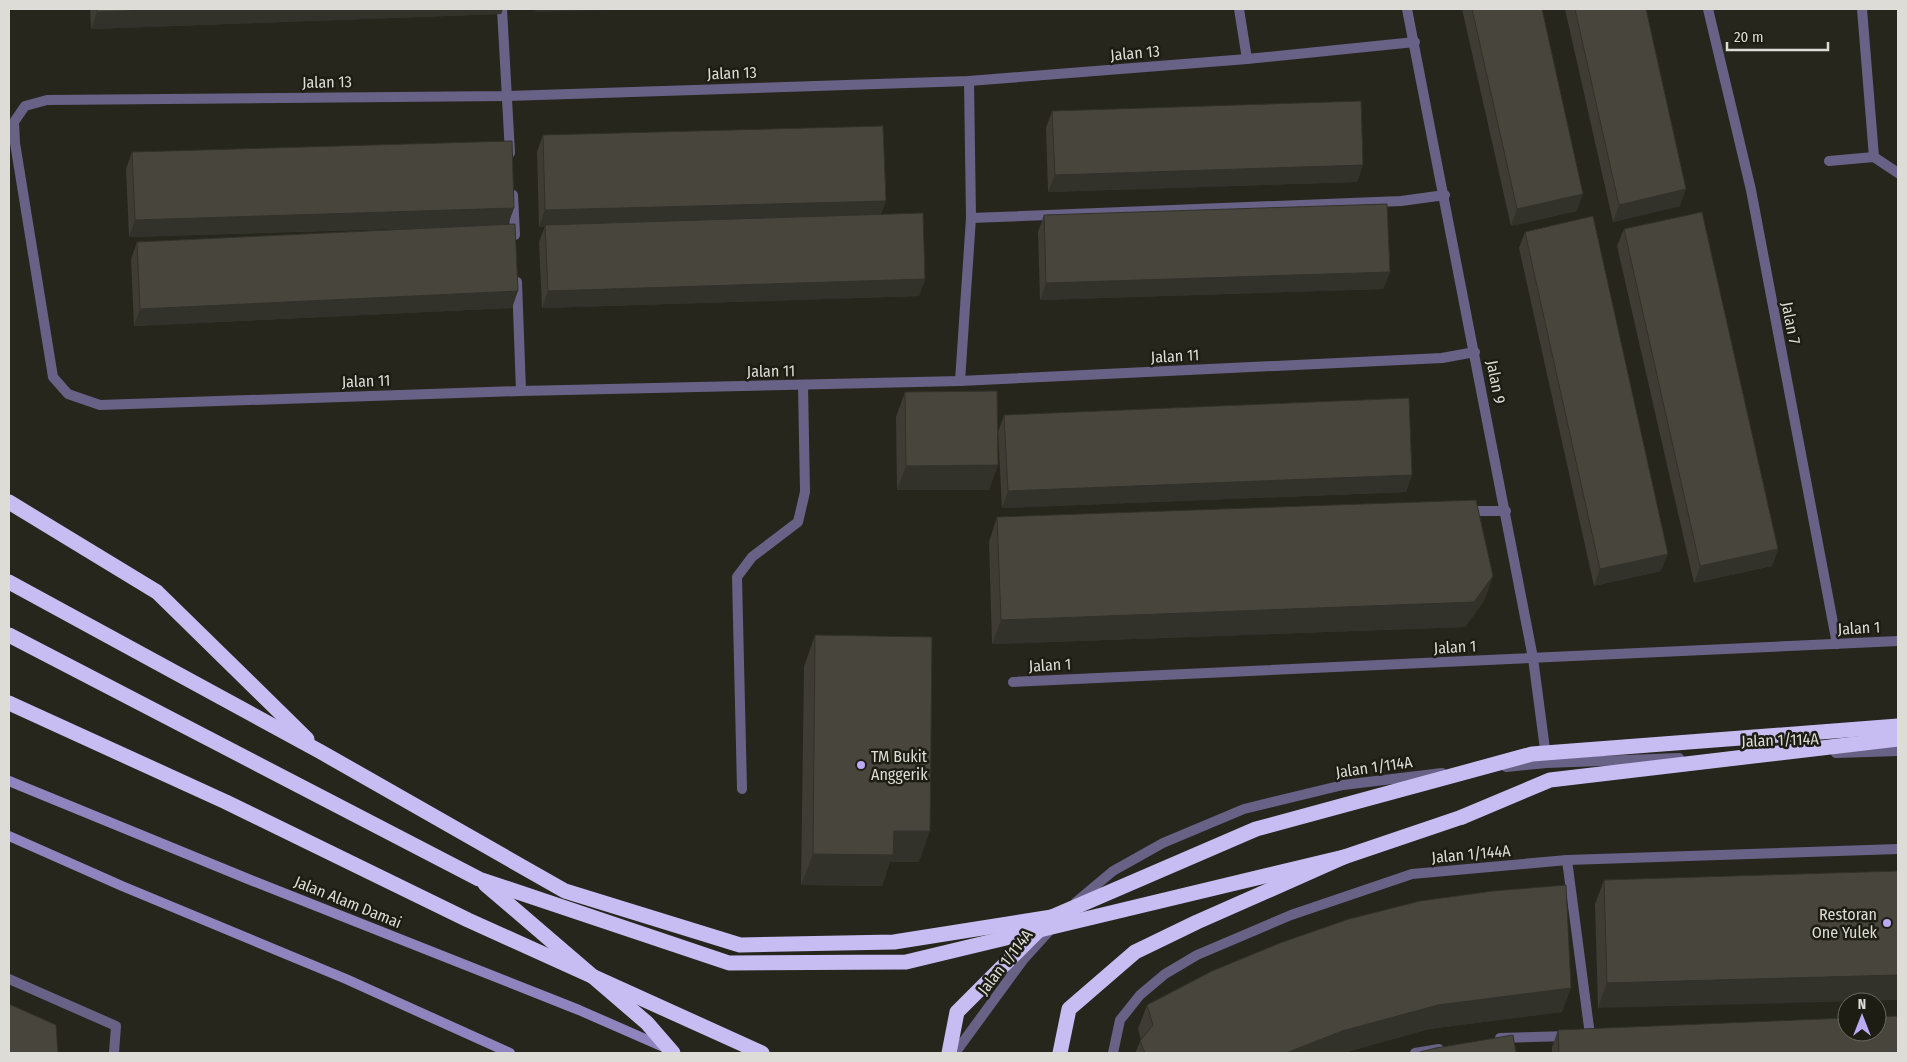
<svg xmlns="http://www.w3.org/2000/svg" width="1907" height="1062" viewBox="0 0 1907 1062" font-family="'Fira Sans Condensed',sans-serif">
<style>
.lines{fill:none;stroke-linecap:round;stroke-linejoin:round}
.service{stroke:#696287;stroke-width:10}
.minor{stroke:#696287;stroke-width:10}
.tertiary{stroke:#696287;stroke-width:10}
.secondary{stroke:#9084be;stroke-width:10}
.motorway{stroke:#c7bdf3;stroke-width:15}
.motorway-bridge{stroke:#c7bdf3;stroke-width:15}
.wall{fill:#3e3c34}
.shaded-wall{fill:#32312a}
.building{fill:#48463c;stroke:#32312a}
.poi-dot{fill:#baaaf7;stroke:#1e1d13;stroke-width:2}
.labels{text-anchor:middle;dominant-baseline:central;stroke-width:5;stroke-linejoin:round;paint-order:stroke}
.street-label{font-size:16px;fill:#dddcd6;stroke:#1e1d13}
.poi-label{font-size:16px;fill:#dddcd6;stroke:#1e1d13;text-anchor:start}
</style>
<rect width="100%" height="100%" fill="#27261d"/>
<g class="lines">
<g class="service">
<polyline points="502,9 510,153"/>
<polyline points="1239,9 1247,59"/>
<polyline points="1829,161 1874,157"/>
<polyline points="513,195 515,235"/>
<polyline points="971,218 1401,201 1445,195"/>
<polyline points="517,282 521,391"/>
<polyline points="1467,511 1506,511"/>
<polyline points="742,789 737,577 752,557 798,522 805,492 803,385"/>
<polyline points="1567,860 1590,1035"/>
<polyline points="9,979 116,1026 114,1053"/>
<polyline points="1500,1038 1568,1036"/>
<polyline points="1415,1053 1439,1049"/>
</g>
<g class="minor">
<polyline points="1708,9 1751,190 1837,644"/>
<polyline points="1862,9 1874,157 1898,173"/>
<polyline points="1415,42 1247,59 969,81 507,96 47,100 25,106 14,122 15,143 53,377 68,394 100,405 521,391 960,381 1442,358 1475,352"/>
<polyline points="960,381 971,218 969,81"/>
<polyline points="1013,682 1898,641"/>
<polyline points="1113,1053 1120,1020 1140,995 1165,974 1197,955 1291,915 1412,874 1567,860 1898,849"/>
</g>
<g class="tertiary">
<polyline points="1407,9 1533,658 1546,757"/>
<polyline points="1836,753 1898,751"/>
<polyline points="1506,767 1546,763 1679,758"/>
<polyline points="1076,902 1113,871 1163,843 1244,809 1343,785 1442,773"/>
<polyline points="955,1053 1023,960 1052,928"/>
</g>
<g class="secondary">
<polyline points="9,781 253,881 579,1010 668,1049"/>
<polyline points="9,836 122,886 346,979 510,1053"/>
</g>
<g class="motorway">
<polyline points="9,502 157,592 307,739"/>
<polyline points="9,582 321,752 565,891 740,945 894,942 1052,917"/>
<polyline points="9,703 226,802 468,920 762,1053"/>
<polyline points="949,1053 957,1012 1043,926"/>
<polyline points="1060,1053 1069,1009 1135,952 1197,922 1344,857 1462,817"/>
</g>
<g class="motorway-bridge">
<polyline points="9,635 479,879 729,963 906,962 1344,857"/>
<polyline points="1462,817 1550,780 1898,739"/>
<polyline points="485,884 647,1023 673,1053"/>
<polyline points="1052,917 1256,829 1532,754 1898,726"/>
</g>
</g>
<g class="wall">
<polygon points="90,9 503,9 501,14 91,29"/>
<polygon points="1462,9 1542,9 1577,211 1511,226"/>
<polygon points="1565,9 1646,9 1680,206 1613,222"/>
<polygon points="1052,111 1363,165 1357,182 1048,192 1046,128"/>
<polygon points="543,135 886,201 881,214 925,279 919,296 542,308 539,242 545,226 539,227 537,152"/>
<polygon points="132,152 508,224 512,308 134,326 131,259 137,242 426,228 129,237 126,169"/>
<polygon points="1044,215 1390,272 1383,289 1040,300 1038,232"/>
<polygon points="1624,229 1778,549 1772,566 1694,583 1617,246"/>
<polygon points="1525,232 1661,571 1594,586 1519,248"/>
<polygon points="905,392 989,490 897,490 896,417"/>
<polygon points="1004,415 1412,475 1406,492 1002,508 998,432"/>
<polygon points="997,517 1493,576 1484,601 1465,627 992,644 989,542"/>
<polygon points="815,635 919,862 890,862 882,886 801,885 804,667"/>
<polygon points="1898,871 1598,1008 1595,904 1604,880"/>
<polygon points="1147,1005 1562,1012 1429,1029 1343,1053 1135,1053 1141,1040 1138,1029"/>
<polygon points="1558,1030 1898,1053 1552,1053 1552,1047"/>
</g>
<g class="shaded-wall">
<polygon points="178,9 503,9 501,14 91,29 97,12"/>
<polygon points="536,9 645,9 535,12"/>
<polygon points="1363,165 1357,182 1048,192 1055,175"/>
<polygon points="1686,189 1680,206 1613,222 1619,205"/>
<polygon points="1583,194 1577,211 1511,226 1517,209"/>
<polygon points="886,201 879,218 545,225 545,226 539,227 545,210"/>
<polygon points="514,208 508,225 129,237 135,220"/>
<polygon points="1390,272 1383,289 1040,300 1046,283"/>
<polygon points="925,279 919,296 542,308 548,291"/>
<polygon points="518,291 512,308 134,326 140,309"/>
<polygon points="998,465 989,490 897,490 906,466"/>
<polygon points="1412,475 1406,492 1002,508 1008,491"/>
<polygon points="1778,549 1772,566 1694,583 1700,566"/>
<polygon points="1668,554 1661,571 1594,586 1600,569"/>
<polygon points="1493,576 1484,601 1465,627 992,644 1001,620"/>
<polygon points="894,831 930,831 919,862 890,862 882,886 801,885 813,854"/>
<polygon points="1898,975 1898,1000 1598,1008 1607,983"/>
<polygon points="1571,988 1562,1012 1429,1029 1343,1053 1286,1053 1342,1031 1438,1005"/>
</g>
<g class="building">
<polygon points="97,9 178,9 97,12"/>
<polygon points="1472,9 1542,9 1583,194 1517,209"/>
<polygon points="1575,9 1646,9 1686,189 1619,205"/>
<polygon points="1361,101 1363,165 1055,175 1052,111"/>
<polygon points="883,126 886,201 545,210 543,135"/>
<polygon points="512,141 514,208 135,220 132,152"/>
<polygon points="1387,204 1390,272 1046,283 1044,215"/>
<polygon points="1702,212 1778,549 1700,566 1624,229"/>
<polygon points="923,213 925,279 548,291 545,225"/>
<polygon points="1593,216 1668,554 1600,569 1525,232"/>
<polygon points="515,224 518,291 140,309 137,242"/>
<polygon points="997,391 998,465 906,466 905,392"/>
<polygon points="1409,398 1412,475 1008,491 1004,415"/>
<polygon points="1476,500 1493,576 1474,602 1001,620 997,517"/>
<polygon points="815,635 932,637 930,831 894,831 893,855 813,854"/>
<polygon points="1898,871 1898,975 1607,983 1604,880"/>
<polygon points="1566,885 1571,988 1438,1005 1342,1031 1286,1053 1145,1053 1140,1041 1153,1025 1147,1005 1212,971 1280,943 1349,919 1420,901 1493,891"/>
<polygon points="9,1004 56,1025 58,1053 9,1053"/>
<polygon points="1898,1016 1898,1053 1559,1053 1558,1030 1847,1018 1847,1032 1877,1032 1877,1017"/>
<polygon points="1513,1035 1516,1053 1416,1053 1436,1048"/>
</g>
<g class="poi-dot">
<circle cx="861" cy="765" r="5"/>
<circle cx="1887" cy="923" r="5"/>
</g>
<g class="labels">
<g class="street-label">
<text transform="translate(1135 53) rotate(-5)">Jalan 13</text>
<text transform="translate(732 73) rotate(-2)">Jalan 13</text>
<text transform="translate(327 82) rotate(-1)">Jalan 13</text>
<text transform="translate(1791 323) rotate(79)">Jalan 7</text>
<text transform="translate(1175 356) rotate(-3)">Jalan 11</text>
<text transform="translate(771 371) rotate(-1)">Jalan 11</text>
<text transform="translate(366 381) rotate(-2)">Jalan 11</text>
<text transform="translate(1496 382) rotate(79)">Jalan 9</text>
<text transform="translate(1859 628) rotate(-3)">Jalan 1</text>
<text transform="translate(1455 647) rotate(-3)">Jalan 1</text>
<text transform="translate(1050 665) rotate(-3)">Jalan 1</text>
<text transform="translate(1780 740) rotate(-2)">Jalan 1/114A</text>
<text transform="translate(1374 767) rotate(-8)">Jalan 1/114A</text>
<text transform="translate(1471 854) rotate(-5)">Jalan 1/144A</text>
<text transform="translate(348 902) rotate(22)">Jalan Alam Damai</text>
<text transform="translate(1005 962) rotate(-52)">Jalan 1/114A</text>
</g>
<g class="poi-label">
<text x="871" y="756">TM Bukit<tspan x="871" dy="18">Anggerik</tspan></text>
<text x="1877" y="914" text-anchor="end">Restoran<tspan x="1877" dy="18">One Yulek</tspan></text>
</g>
</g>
<rect width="1907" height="1062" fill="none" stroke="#dddcd6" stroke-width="20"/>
<g transform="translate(1862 1017)"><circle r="24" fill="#1e1d13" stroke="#6a6961"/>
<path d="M0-4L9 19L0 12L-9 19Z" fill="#baaaf7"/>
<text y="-8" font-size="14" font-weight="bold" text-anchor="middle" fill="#dddcd6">N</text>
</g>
<path d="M1727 42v8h101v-8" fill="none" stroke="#dddcd6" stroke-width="2.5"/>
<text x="1734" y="42" font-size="15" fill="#dddcd6" stroke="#1e1d13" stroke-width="4" paint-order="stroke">20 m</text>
</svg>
